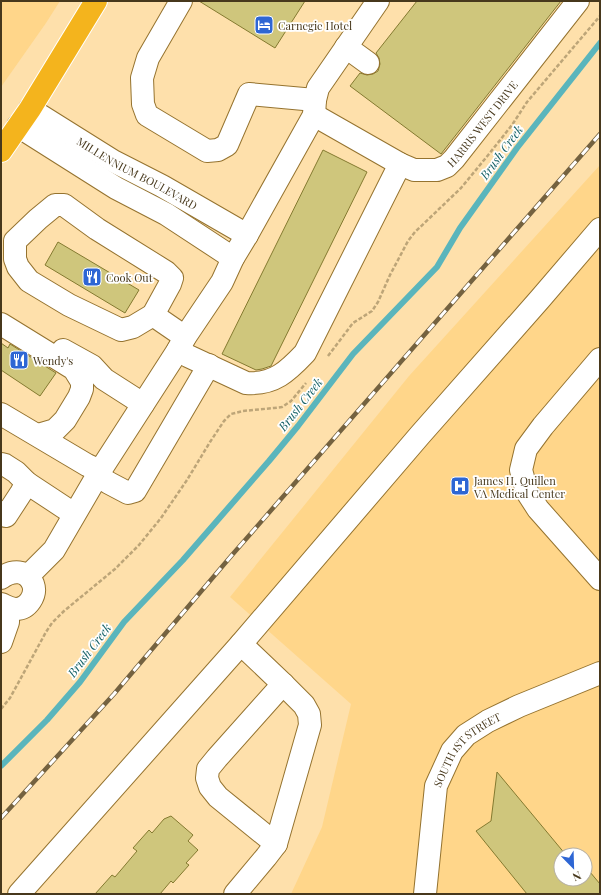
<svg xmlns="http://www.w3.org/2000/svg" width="601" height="895" viewBox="0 0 601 895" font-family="'Playfair Display',serif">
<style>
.built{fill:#ffd68a;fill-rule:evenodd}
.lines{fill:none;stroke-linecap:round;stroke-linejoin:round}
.stream{stroke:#5ab5bc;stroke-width:6}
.building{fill:#cfc67c;stroke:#847a30}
.minor-casing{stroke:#95732f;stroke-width:24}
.highway-casing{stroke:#fff;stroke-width:24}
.path{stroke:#bda578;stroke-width:2.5;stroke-dasharray:4 2;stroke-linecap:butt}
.minor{stroke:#fff;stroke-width:22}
.highway{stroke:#f4b41d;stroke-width:22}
.rail-casing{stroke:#746240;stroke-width:4.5}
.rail{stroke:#fff;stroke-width:3;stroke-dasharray:9;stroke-linecap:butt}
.labels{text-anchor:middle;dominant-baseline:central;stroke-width:3.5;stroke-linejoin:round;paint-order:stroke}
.poi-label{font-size:11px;fill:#47381c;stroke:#fff;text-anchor:start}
.street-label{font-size:11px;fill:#47381c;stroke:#fff}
.water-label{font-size:12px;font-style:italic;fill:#166267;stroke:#fff}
</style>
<rect width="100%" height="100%" fill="#fee0ab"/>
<g class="built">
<polygon points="1,1 60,1 46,23 1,87"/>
<path d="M600,165V894H291L322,827L351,704L230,597L409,376ZM561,855H585V879H561Z"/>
</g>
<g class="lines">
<polyline class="stream" points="1,766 47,720 80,682 124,622 183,560 269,461 298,426 353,354 437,267 460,228 517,148 600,43"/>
</g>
<g class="building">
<polygon points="199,1 305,1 275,48"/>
<polygon points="417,1 561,1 441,154 350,86 360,73 367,75 373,74 378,71 380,64 379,58 376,53"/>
<polygon points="323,150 367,172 271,366 262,369 256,370 222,354"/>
<polygon points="58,242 139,290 125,313 45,265"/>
<polygon points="1,343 8,348 10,344 56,373 40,396 1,370"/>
<polygon points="497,772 566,855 561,855 561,879 585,879 585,866 600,884 600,894 527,894 476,831 491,821"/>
<polygon points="171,816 193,835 188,841 198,850 186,863 189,865 173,883 171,881 160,894 95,894 112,875 115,877 137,851 133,848 149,830 152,833 164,819"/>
</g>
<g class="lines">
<defs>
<g id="minor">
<polyline points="181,1 148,58 142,78 143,104 147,115 207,151 218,150 227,145 249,94 315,100"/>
<polyline points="346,47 368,63"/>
<path id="s1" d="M30,109L113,161L162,186L247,235"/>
<path id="s2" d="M314,115L400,164L414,170H437L447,166L454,159L578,1"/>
<polyline points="18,126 116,188 166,214 233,258"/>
<polygon points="55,205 64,205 97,229 166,272 172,278 170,284 153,315 133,327 121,330 69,305 29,281 18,267 15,259 15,241 38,219"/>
<polyline points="153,315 185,337"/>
<polyline points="1,324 74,369 82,382 82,389 79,397 65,420 55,430 38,435"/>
<polyline points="63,350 92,366 104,379 143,404"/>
<path d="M178,350L188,356L246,383C274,385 288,371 305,353L400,164"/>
<polyline points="600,359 543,426 526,449 521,470 527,492 538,509 600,579"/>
<polyline points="1,414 87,465 100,471"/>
<polyline points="1,464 5,465 16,472 27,483 74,514"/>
<polyline points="98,476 109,483 128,493 135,491 209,365"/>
<polyline points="1,512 6,516 21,493 27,483"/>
<polyline points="28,576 54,550 100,471 178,350 185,337 222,282 233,258 247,235 314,115 315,100 318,88 378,1"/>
<path d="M1,578C12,570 27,569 33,584C37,595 28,609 16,609C10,609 6,606 1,604"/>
<polyline points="1,642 8,622 8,608"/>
<polyline points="276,844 218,797 210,787 207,778 208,769 217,758 283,684"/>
<polyline points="19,894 241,644 420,435 540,299 600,229"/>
<polyline points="235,894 266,857 276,844 310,725 309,714 304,705 283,684 241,644"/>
<path id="s3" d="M425,894L436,786L452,751L466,735L488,721L519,706L600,673"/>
</g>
<polyline id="highway" points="1,151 30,109 96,1"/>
</defs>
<use href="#minor" class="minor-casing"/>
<use href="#highway" class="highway-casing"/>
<g class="path">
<polyline points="328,356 353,323 372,311 378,302 390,275 408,241 415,232 461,188 489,154 512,125 527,102 600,16"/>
<polyline points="1,709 10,698 46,632 52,623 64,611 115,569 139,545 161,518 187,480 210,442 224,421 231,414 243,411 274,408 282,407 291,401 306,383"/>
</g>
<use href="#minor" class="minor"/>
<use href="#highway" class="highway"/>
<defs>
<polyline id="rail" points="1,818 114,694 232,555 600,134"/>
</defs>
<use href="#rail" class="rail-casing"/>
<use href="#rail" class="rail"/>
</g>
<defs>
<symbol id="hotel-square" viewBox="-11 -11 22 22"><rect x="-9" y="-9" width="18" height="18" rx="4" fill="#2e66d4" stroke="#fff"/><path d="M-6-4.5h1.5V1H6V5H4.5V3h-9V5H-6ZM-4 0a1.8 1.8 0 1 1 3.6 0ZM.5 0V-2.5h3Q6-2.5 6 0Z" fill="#fff"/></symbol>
<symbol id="restaurant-square" viewBox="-11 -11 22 22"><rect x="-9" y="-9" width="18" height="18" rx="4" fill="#2e66d4" stroke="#fff"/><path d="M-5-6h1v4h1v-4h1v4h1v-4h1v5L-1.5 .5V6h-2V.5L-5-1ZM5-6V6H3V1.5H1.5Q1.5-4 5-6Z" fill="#fff"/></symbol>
<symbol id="hospital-square" viewBox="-11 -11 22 22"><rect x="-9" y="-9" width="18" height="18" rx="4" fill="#2e66d4" stroke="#fff"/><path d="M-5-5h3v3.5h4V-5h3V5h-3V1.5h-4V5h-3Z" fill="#fff"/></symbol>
</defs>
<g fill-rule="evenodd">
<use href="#hotel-square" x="253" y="14" width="22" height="22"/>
<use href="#restaurant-square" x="81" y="266" width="22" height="22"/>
<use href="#restaurant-square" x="8" y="349" width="22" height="22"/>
<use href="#hospital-square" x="449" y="475" width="22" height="22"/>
</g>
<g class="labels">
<g class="poi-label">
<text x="278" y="25">Carnegie Hotel</text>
<text x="106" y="277">Cook Out</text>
<text x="33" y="360">Wendy's</text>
<text x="474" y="480">James H. Quillen<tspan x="474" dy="13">VA Medical Center</tspan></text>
</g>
<g class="street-label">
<text stroke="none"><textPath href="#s2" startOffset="203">HARRIS WEST DRIVE</textPath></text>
<text stroke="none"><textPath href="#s1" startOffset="125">MILLENNIUM BOULEVARD</textPath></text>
<text stroke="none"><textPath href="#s3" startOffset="158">SOUTH 1ST STREET</textPath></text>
</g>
<g class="water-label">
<text transform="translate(501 152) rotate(-54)">Brush Creek</text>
<text transform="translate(300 404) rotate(-52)">Brush Creek</text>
<text transform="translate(89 650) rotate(-53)">Brush Creek</text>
</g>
</g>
<rect width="601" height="895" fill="none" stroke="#47381c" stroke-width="4"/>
<g transform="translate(573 867) rotate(157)"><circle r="19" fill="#ffffff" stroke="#b5afa4"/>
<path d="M0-3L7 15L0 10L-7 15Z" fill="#2e66d4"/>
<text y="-6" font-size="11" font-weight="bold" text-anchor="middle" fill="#47381c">N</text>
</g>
</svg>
